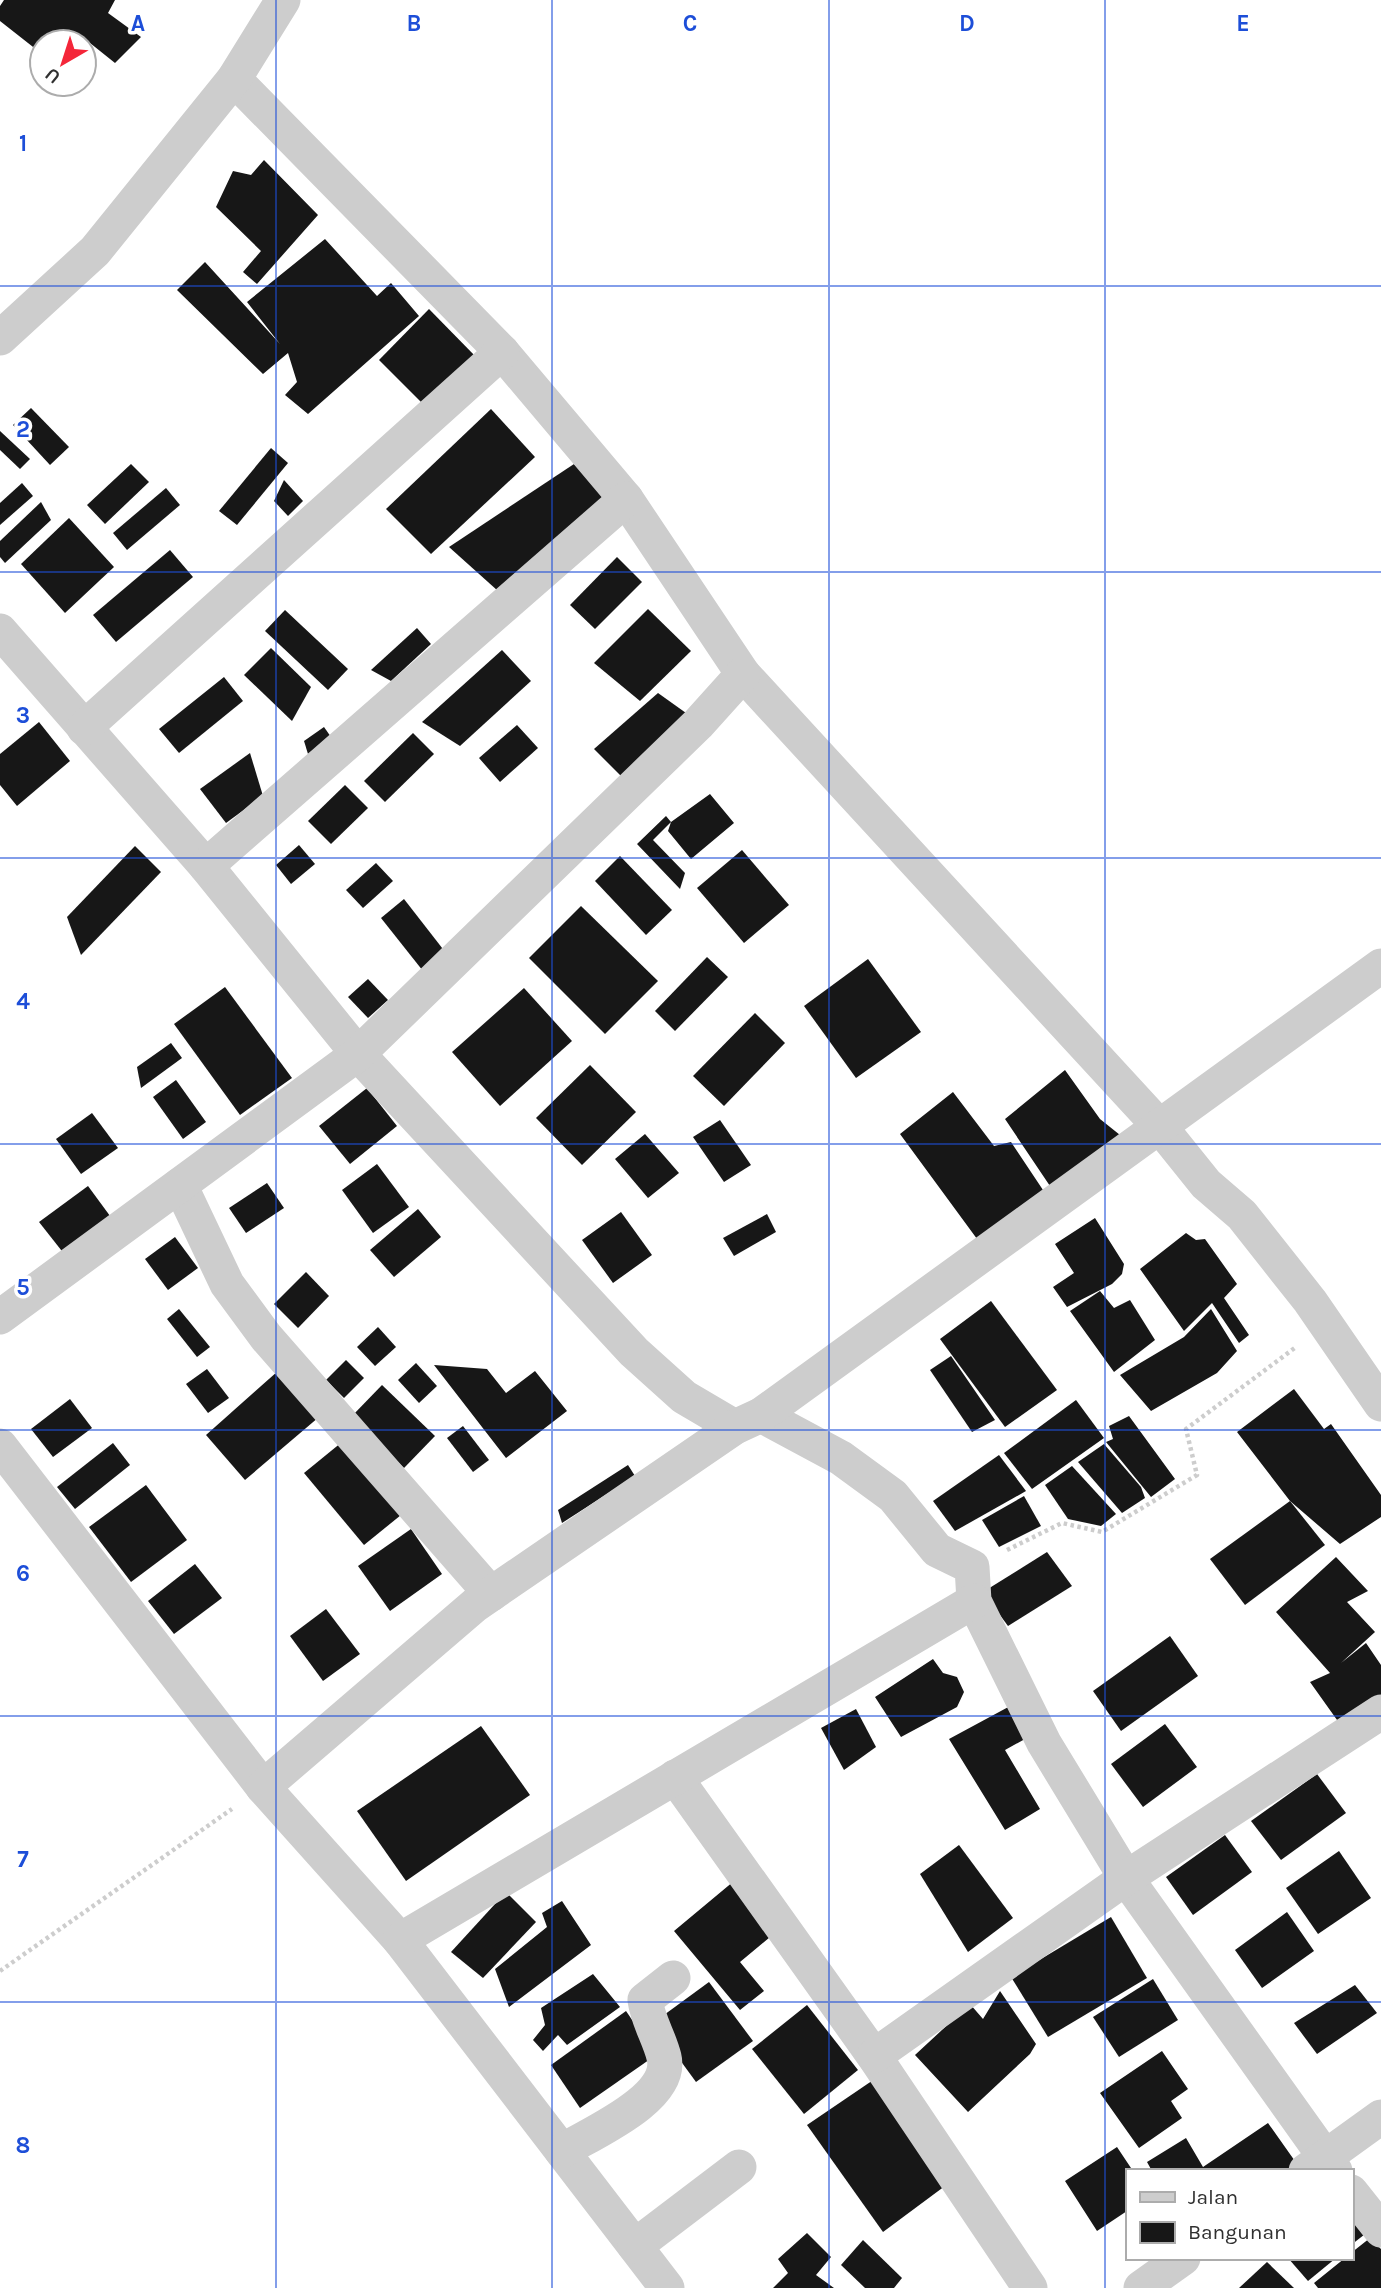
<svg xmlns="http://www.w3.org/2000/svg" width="1381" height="2288" viewBox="0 0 1381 2288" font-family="Karla,sans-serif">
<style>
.building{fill:#171717}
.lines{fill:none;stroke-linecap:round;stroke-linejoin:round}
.path{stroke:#cdcdcd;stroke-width:4.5;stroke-dasharray:3.5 3.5;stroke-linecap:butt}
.street{stroke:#cdcdcd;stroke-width:35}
.grid{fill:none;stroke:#1d4ed8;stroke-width:2;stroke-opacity:0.55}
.grid-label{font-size:23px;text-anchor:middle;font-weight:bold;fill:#1d4ed8;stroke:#fff;stroke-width:7;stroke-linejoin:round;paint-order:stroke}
</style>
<rect width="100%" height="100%" fill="#fff"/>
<g class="building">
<polygon points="4,0 115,0 108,13 141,37 115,63 90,43 84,53 84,42 42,42 42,54 0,21 0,6"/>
<polygon points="264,160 318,215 257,284 243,272 261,251 216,207 233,171 251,175"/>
<polygon points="325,239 377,296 391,283 419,316 308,414 285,395 297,382 288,353 263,374 177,290 205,262 280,344 247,302"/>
<polygon points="429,309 477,358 427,408 379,360"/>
<polygon points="31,408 69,447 50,465 13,425"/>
<polygon points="491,409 535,457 431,554 386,509"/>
<polygon points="0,431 30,459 20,469 0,450"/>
<polygon points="271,448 288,463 237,525 219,511"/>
<polygon points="131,464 149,482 105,524 87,505"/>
<polygon points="574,464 608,495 498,591 449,547"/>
<polygon points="284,480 303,501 288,516 274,501"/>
<polygon points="22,483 33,496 0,525 0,503"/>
<polygon points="166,488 180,505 127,550 113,533"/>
<polygon points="41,502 51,520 5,563 0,557 0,541"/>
<polygon points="69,518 114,567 65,613 21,564"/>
<polygon points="170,550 193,577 116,642 93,615"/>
<polygon points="617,557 642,582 595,629 570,605"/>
<polygon points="648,609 691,651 640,701 594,663"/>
<polygon points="285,610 348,669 328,690 265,631"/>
<polygon points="417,628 431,644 391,681 371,670"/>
<polygon points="271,648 311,687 292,721 244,675"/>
<polygon points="502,650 531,681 460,746 422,722"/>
<polygon points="224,677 243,701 179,753 159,729"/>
<polygon points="658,693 693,718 622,777 594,749"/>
<polygon points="39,722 70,761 17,806 0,785 0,754"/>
<polygon points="517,725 538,748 500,782 479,758"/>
<polygon points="324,727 331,737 308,754 304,741"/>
<polygon points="413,733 434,754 385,802 364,781"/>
<polygon points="250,753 263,796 226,823 200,789"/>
<polygon points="345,785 368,808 331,844 308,821"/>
<polygon points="710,794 734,823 691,859 668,831 671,822 653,840 685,873 680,889 637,844 666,816 671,822"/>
<polygon points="299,845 315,864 291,884 276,865"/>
<polygon points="135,846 161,872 81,955 67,917"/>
<polygon points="742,850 789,905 744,943 697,888"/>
<polygon points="620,856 672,910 646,935 595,881"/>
<polygon points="376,863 393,881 363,908 346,890"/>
<polygon points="404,899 446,953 423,971 381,918"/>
<polygon points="581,906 658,981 605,1034 529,958"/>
<polygon points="707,957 728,977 675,1031 655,1011"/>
<polygon points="868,959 921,1032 856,1078 804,1006"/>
<polygon points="368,979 388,1000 368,1018 348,997"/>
<polygon points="225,987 292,1078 240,1115 174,1024"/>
<polygon points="524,988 572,1041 500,1106 452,1052"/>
<polygon points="755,1013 785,1043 724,1106 693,1076"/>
<polygon points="171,1043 182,1058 141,1088 137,1067"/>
<polygon points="590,1065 636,1112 582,1165 536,1118"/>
<polygon points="1065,1070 1100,1119 1120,1135 1052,1189 1005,1119"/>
<polygon points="176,1080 206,1122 183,1139 153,1097"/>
<polygon points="367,1088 397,1126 350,1164 319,1126"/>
<polygon points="953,1092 994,1146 1011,1142 1045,1193 980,1243 900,1134"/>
<polygon points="92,1113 118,1148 81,1174 56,1139"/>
<polygon points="720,1120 751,1165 724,1182 693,1137"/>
<polygon points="645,1134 679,1173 648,1198 615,1159"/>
<polygon points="377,1164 409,1207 373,1233 342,1190"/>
<polygon points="267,1183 284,1208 246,1233 229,1208"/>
<polygon points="88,1186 113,1220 65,1255 39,1222"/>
<polygon points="418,1209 441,1237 394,1277 370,1250"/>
<polygon points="621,1212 652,1255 613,1283 582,1240"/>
<polygon points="767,1214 776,1232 734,1256 723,1238"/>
<polygon points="1095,1218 1124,1264 1122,1274 1112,1284 1067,1307 1053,1287 1074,1273 1055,1244"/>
<polygon points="1186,1233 1196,1240 1205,1239 1237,1284 1224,1298 1249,1335 1239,1343 1212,1303 1184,1331 1140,1269"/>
<polygon points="175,1237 198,1268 168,1290 145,1259"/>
<polygon points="306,1272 329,1296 298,1328 274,1304"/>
<polygon points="1100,1291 1114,1308 1130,1300 1155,1340 1114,1372 1070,1311"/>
<polygon points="991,1301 1057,1390 1005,1427 940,1339"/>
<polygon points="179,1309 210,1347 197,1357 167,1319"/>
<polygon points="1211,1309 1237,1351 1217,1373 1151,1411 1120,1375 1184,1337"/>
<polygon points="378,1327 396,1347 375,1366 357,1347"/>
<polygon points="951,1356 995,1420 972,1432 930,1370"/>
<polygon points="346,1360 364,1378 344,1398 326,1380"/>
<polygon points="416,1363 437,1386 419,1403 398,1380"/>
<polygon points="434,1365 487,1369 506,1393 535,1371 567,1411 506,1458"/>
<polygon points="207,1369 229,1398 208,1413 186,1384"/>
<polygon points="278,1371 319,1417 245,1480 206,1435"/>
<polygon points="382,1385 435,1436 404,1468 351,1417"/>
<polygon points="1294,1389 1324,1429 1331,1424 1381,1495 1381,1517 1340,1544 1290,1501 1237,1432"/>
<polygon points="70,1399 92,1428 53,1457 31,1429"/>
<polygon points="1076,1400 1104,1438 1032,1489 1004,1453"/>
<polygon points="1129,1416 1175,1479 1151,1497 1106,1442 1113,1439 1109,1426"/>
<polygon points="463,1426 489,1460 473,1472 447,1438"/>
<polygon points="342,1442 401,1515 364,1545 304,1473"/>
<polygon points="113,1443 130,1465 75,1509 57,1487"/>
<polygon points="1104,1444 1141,1487 1145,1498 1122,1513 1078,1462"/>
<polygon points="999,1455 1026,1491 955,1531 933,1501"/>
<polygon points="628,1465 635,1476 562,1523 558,1510"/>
<polygon points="1072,1466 1116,1514 1101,1526 1068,1519 1045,1485"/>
<polygon points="146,1485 187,1540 131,1582 89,1527"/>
<polygon points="1024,1496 1041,1526 999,1547 982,1520"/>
<polygon points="1290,1501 1325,1545 1245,1605 1210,1559"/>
<polygon points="411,1529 442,1574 390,1611 358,1566"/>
<polygon points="1047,1552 1072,1586 1008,1626 983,1592"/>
<polygon points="1336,1557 1368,1591 1347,1602 1375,1632 1341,1663 1366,1643 1381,1665 1381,1710 1347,1734 1310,1682 1330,1673 1276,1612"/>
<polygon points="195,1564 222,1598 174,1634 148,1601"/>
<polygon points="326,1609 360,1654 323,1681 290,1636"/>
<polygon points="1170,1636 1198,1676 1121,1731 1093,1691"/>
<polygon points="933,1659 943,1673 957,1677 964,1692 957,1707 901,1737 875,1697"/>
<polygon points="1012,1705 1025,1739 1005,1750 1040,1809 1005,1830 949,1739"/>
<polygon points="856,1709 876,1747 844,1770 821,1728"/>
<polygon points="1165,1724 1197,1767 1143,1807 1111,1764"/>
<polygon points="481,1726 530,1795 406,1881 357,1811"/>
<polygon points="1317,1774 1346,1813 1281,1860 1251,1821"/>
<polygon points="1225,1835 1252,1872 1193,1915 1166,1877"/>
<polygon points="959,1845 1013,1918 968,1952 920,1874"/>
<polygon points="1339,1851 1371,1898 1318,1934 1286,1888"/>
<polygon points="734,1881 776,1932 740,1962 764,1991 740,2010 674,1931"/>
<polygon points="506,1892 536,1922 483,1978 451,1952"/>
<polygon points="562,1901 591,1945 509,2007 495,1969 547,1927 542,1913"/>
<polygon points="1287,1912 1314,1951 1262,1988 1235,1950"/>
<polygon points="1111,1917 1147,1978 1048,2037 1011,1977"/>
<polygon points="593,1974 620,2007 567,2045 558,2035 543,2051 533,2040 545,2025 541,2008"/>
<polygon points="1153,1979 1178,2020 1119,2057 1093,2017"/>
<polygon points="709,1982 753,2041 696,2082 653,2023"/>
<polygon points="1355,1985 1377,2013 1317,2054 1294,2023"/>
<polygon points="1000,1991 1036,2044 1030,2054 968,2112 915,2055 970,2004 983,2019"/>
<polygon points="807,2005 858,2070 804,2114 752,2049"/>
<polygon points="626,2011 656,2055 580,2108 551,2065"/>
<polygon points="1162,2051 1188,2089 1171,2101 1182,2118 1139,2148 1100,2093"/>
<polygon points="885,2072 949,2183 883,2232 807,2125"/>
<polygon points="1268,2123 1297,2164 1287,2171 1152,2171 1147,2162 1186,2138 1203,2167"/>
<polygon points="1117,2147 1133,2171 1127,2171 1127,2211 1097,2231 1065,2181"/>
<polygon points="1351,2210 1369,2231 1351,2245"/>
<polygon points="807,2233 831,2257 816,2275 834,2288 773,2288 788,2273 778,2259"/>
<polygon points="1370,2238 1381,2249 1381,2288 1318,2288 1314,2283 1345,2258 1351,2258 1351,2253"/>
<polygon points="863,2240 902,2278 894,2288 865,2288 841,2265"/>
<polygon points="1288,2258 1336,2258 1308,2281"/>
<polygon points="1267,2262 1294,2288 1239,2288"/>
</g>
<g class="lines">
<g class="path">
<polyline points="1007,1550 1062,1523 1102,1532 1197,1475 1186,1429 1296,1347"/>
<polyline points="0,1971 232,1809"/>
</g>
<g class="street">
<polyline points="234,79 502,352 626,499 743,674 1161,1128 1206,1184 1242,1215 1310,1301 1381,1404"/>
<polyline points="0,338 95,251 234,79 283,0"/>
<polyline points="0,631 206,866 358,1054 634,1352 684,1397 735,1427"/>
<polyline points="84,728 502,352"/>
<polyline points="206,866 626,499"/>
<polyline points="180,1185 227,1284 266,1337 491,1594"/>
<polyline points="0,1317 358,1054 698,724 743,674"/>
<polyline points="761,1415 841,1458 893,1496 937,1550 972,1567 974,1601 1044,1743 1126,1878 1335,2171"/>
<polyline points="0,1446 263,1787 400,1940 667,2288"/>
<polyline points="675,1777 874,2056 1030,2288"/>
<polyline points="263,1787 475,1605 735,1427 761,1415 1381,966"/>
<polyline points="400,1940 974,1601"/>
<polyline points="874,2056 1126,1878 1381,1712"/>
<path d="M562,2151C592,2133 674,2098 664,2057C659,2037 648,2021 645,2000L673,1978"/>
<polyline points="1306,2171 1381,2117"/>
<polyline points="1351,2192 1381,2230"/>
<polyline points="635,2246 739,2167"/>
<polyline points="1141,2288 1183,2258"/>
</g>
</g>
<path class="grid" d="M276,0V2288M552,0V2288M829,0V2288M1105,0V2288M0,286H1381M0,572H1381M0,858H1381M0,1144H1381M0,1430H1381M0,1716H1381M0,2002H1381"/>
<g class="grid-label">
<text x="138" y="31">A</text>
<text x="414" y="31">B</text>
<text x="690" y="31">C</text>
<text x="967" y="31">D</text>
<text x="1243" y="31">E</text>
<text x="23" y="151">1</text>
<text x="23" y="437">2</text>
<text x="23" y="723">3</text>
<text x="23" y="1009">4</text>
<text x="23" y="1295">5</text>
<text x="23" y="1581">6</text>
<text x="23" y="1867">7</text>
<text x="23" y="2153">8</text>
</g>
<rect x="1126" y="2169" width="228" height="91" fill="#ffffff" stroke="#acacac" stroke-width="2"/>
<rect x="1140" y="2192" width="35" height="10" fill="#cdcdcd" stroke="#acacac" stroke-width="2"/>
<text x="1188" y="2204" font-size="21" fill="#303030">Jalan</text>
<rect x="1140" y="2222" width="35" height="21" fill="#171717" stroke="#acacac" stroke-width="2"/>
<text x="1188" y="2239" font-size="21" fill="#303030">Bangunan</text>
<g transform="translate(63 63) rotate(219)"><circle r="33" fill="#ffffff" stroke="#acacac" stroke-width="2"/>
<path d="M0-5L12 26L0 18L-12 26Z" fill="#f42639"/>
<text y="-10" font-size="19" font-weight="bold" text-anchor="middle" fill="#303030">U</text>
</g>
</svg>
